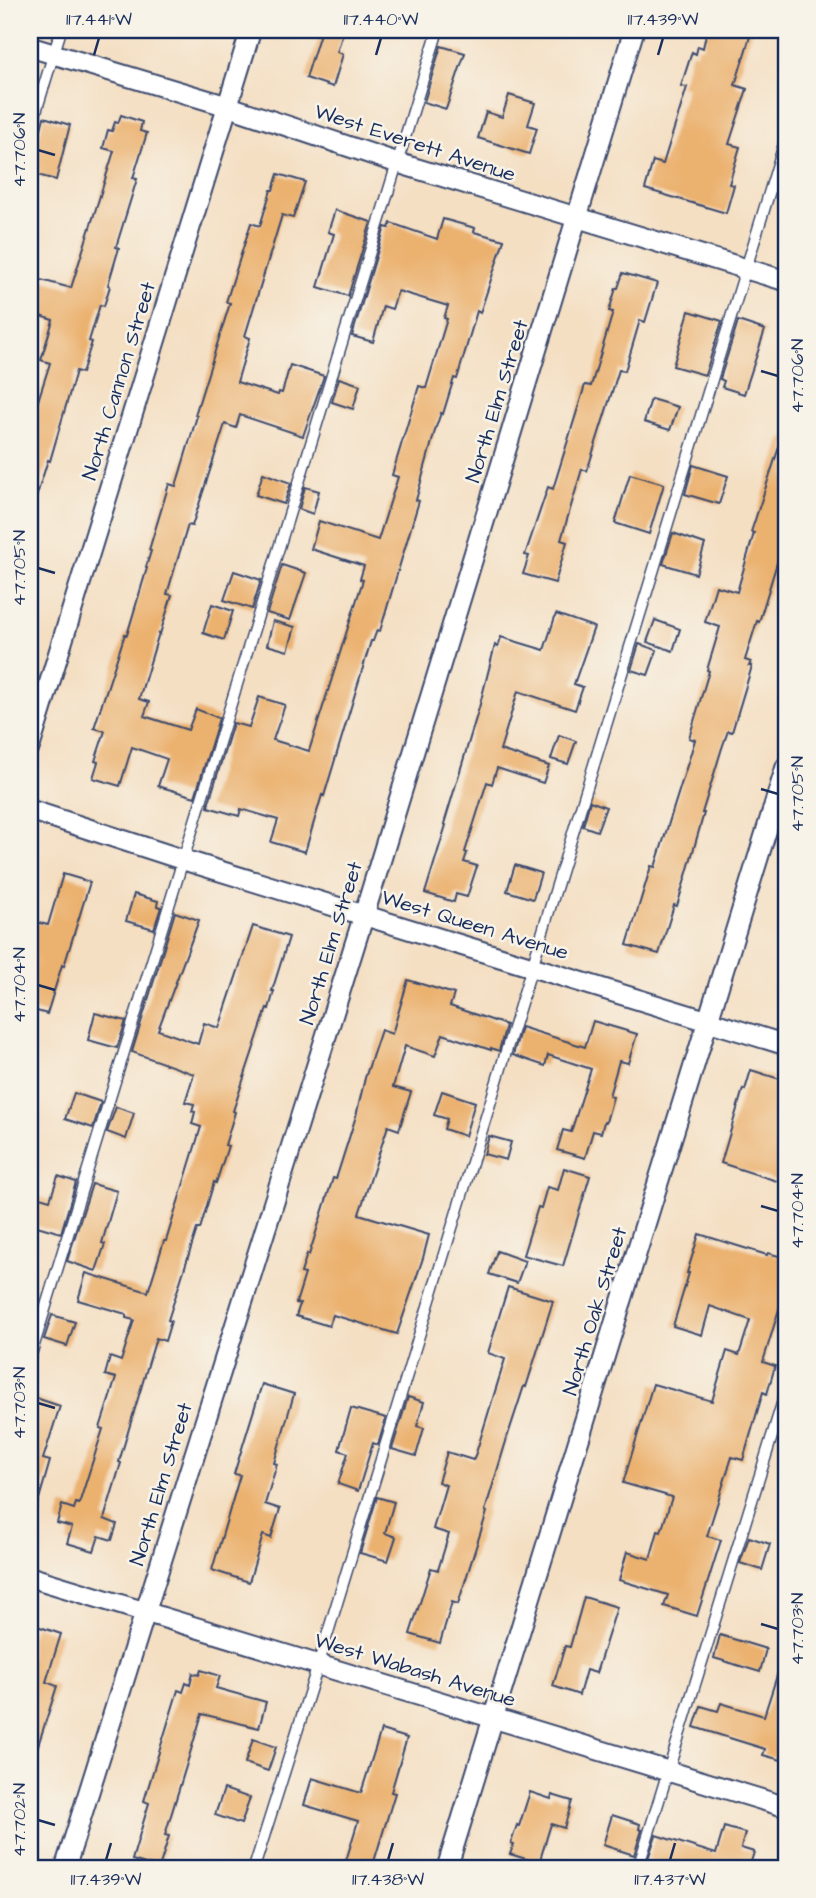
<svg xmlns="http://www.w3.org/2000/svg" width="816" height="1898" viewBox="0 0 816 1898" font-family="'Architects Daughter',sans-serif">
<style>
.building{fill:#ebb16e}
.lines{fill:none;stroke-linecap:round;stroke-linejoin:round}
.service-casing{stroke:#3c496d;stroke-width:13}
.minor-casing{stroke:#3c496d;stroke-width:23}
.service{stroke:#fff;stroke-width:10}
.minor{stroke:#fff;stroke-width:19}
.ticks{fill:none;stroke:#1b2f5e;stroke-width:2.5}
.labels{text-anchor:middle;dominant-baseline:central;stroke-width:5;stroke-linejoin:round;paint-order:stroke}
.street-label{font-size:21px;fill:#1b2f5e;stroke:#f7f3e8}
.neatline{fill:none;stroke:#1b2f5e;stroke-width:2.5}
.ticks-label{font-size:18px;text-anchor:middle;fill:#1b2f5e}
</style>
<rect width="100%" height="100%" fill="#f7f3e8"/>
<filter id="ink" filterUnits="userSpaceOnUse"><feTurbulence type="fractalNoise" baseFrequency=".0143" numOctaves="2"/><feDisplacementMap in="SourceGraphic" scale="14" xChannelSelector="R" yChannelSelector="G"/><feConvolveMatrix kernelMatrix="1 2 1 2 8 2 1 2 1" color-interpolation-filters="sRGB"/></filter>
<filter id="wash" filterUnits="userSpaceOnUse"><feTurbulence type="fractalNoise" baseFrequency=".00686" numOctaves="4" result="noise"/><feDisplacementMap in="SourceGraphic" scale="28" xChannelSelector="R" yChannelSelector="G"/><feGaussianBlur stdDeviation="1.57" result="paint"/><feColorMatrix in="noise" values="0 0 0 0 0 0 0 0 0 0 0 0 0 0 0 0 0 1.4 0 .05"/><feComposite in="paint" operator="in"/></filter>
<g filter="url(#wash)">
<rect width="100%" height="100%" fill="#f4dfc3"/>
<g id="blocks">
<g class="building">
<polygon points="321,30 344,30 337,52 343,54 333,87 306,78"/>
<polygon points="707,30 752,30 735,85 747,89 729,144 740,147 729,184 734,185 726,213 645,189 653,161 663,164 687,87 681,86 692,52 696,54 698,46 703,48"/>
<polygon points="441,46 465,53 446,109 424,102"/>
<polygon points="509,95 535,103 528,125 537,128 529,154 478,138 486,112 502,117"/>
<polygon points="121,115 142,122 140,131 147,133 133,178 137,179 116,247 119,248 108,285 110,286 104,306 100,305 89,341 92,342 82,373 76,371 50,461 48,460 34,504 30,503 30,426 50,363 41,360 53,320 30,313 30,277 71,288 114,151 103,148 108,130 112,131 115,122 118,123"/>
<polygon points="44,117 70,125 56,180 30,173"/>
<polygon points="278,174 305,182 293,218 282,215 245,336 250,338 237,382 278,395 279,392 282,393 290,365 324,376 303,436 240,415 236,428 225,424 192,526 188,525 167,594 172,595 160,634 159,633 139,699 149,702 144,716 188,730 196,709 219,718 195,797 158,786 167,759 132,747 120,786 93,778 98,762 95,761 105,731 94,728 125,634 127,635 147,568 146,567 151,551 149,550 169,484 176,486 197,416 195,415 230,303 226,302 251,223 260,226 271,190 273,190"/>
<polygon points="335,210 371,222 348,296 318,287 334,234 328,232"/>
<polygon points="443,219 475,228 474,232 504,240 480,313 477,311 457,379 454,378 443,414 441,413 436,427 416,500 419,501 380,631 377,630 373,641 371,641 324,796 322,795 305,852 271,842 278,820 241,809 239,816 208,807 209,802 233,723 249,727 259,697 285,705 273,740 309,751 363,580 360,579 364,566 311,549 319,521 378,540 398,477 392,475 419,386 426,388 447,319 444,318 448,306 398,291 392,309 383,306 373,342 352,336 385,227 389,228 391,223 437,239"/>
<polygon points="623,273 657,283 645,322 640,320 625,371 619,370 587,471 582,469 561,540 567,542 555,583 523,574 529,556 525,555 548,487 553,489 585,385 591,386 613,312 609,311 616,288 618,288"/>
<polygon points="689,311 722,321 705,375 673,366"/>
<polygon points="738,321 765,330 744,394 722,387 724,381 720,379"/>
<polygon points="339,378 360,385 353,409 332,402"/>
<polygon points="651,399 678,407 670,430 644,422"/>
<polygon points="782,438 786,439 786,533 759,622 757,621 745,660 751,662 749,666 752,666 732,732 728,731 722,748 702,813 704,813 686,876 677,906 674,905 659,954 627,945 651,866 655,867 695,740 689,738 709,671 707,670 720,627 705,622 716,586 737,592 754,533 751,532"/>
<polygon points="693,465 728,476 719,504 685,494"/>
<polygon points="263,473 291,483 284,504 256,495"/>
<polygon points="630,474 664,484 649,534 615,523"/>
<polygon points="305,487 319,491 313,514 299,509"/>
<polygon points="673,533 705,544 696,574 663,564"/>
<polygon points="282,565 306,573 290,620 267,613"/>
<polygon points="234,571 261,580 252,609 224,600"/>
<polygon points="212,604 233,611 224,640 203,633"/>
<polygon points="556,614 594,627 574,684 583,687 575,710 518,691 500,750 549,766 543,783 497,768 492,784 487,782 465,852 467,853 464,862 477,866 467,897 456,894 454,902 425,893 446,825 444,824 479,708 495,645 498,647 501,637 544,650"/>
<polygon points="655,620 680,629 673,651 647,642"/>
<polygon points="273,621 295,627 288,651 267,645"/>
<polygon points="639,644 657,650 648,675 631,670"/>
<polygon points="559,735 576,741 568,764 551,759"/>
<polygon points="590,801 606,807 597,831 583,826"/>
<polygon points="515,865 541,873 533,899 507,891"/>
<polygon points="63,874 90,882 64,966 62,965 47,1014 30,1009 30,942 36,922 48,925"/>
<polygon points="134,894 158,901 157,906 161,907 154,929 126,921"/>
<polygon points="175,912 199,920 158,1030 198,1044 204,1023 219,1028 253,926 289,937 272,991 274,991 269,1009 267,1008 233,1111 235,1112 225,1145 228,1146 216,1183 214,1182 200,1229 197,1229 168,1320 171,1321 165,1341 156,1338 119,1462 121,1463 104,1519 117,1524 112,1540 99,1536 94,1551 67,1543 72,1527 57,1523 62,1505 74,1509 76,1503 79,1504 103,1429 100,1428 116,1378 105,1375 110,1357 121,1361 134,1320 126,1318 126,1314 78,1300 86,1273 148,1292 164,1241 166,1241 201,1127 192,1124 195,1112 192,1111 194,1104 185,1102 194,1074 132,1052"/>
<polygon points="408,980 454,994 450,1006 506,1025 499,1051 491,1048 491,1050 443,1034 435,1056 405,1046 393,1087 411,1092 399,1130 388,1126 359,1214 429,1235 423,1258 397,1334 333,1315 329,1326 296,1316 300,1304 296,1303 305,1274 301,1273 307,1254 309,1255 333,1178 336,1179 356,1116 365,1078 381,1030 392,1034"/>
<polygon points="95,1013 126,1021 117,1048 88,1040"/>
<polygon points="593,1021 637,1034 628,1063 619,1061 609,1096 613,1097 606,1122 604,1122 601,1133 593,1131 585,1158 557,1150 563,1130 571,1132 591,1069 548,1055 545,1066 513,1055 521,1027 585,1047"/>
<polygon points="751,1070 786,1081 786,1184 721,1163 743,1089 745,1090"/>
<polygon points="442,1091 475,1102 465,1136 444,1129 447,1119 434,1115"/>
<polygon points="74,1093 101,1102 93,1128 65,1119"/>
<polygon points="116,1107 134,1113 126,1139 107,1132"/>
<polygon points="489,1136 511,1142 506,1160 484,1154"/>
<polygon points="564,1168 590,1176 563,1266 523,1255 538,1207 541,1208 547,1187 558,1190"/>
<polygon points="58,1176 76,1182 61,1233 30,1224 30,1194 50,1200"/>
<polygon points="92,1184 117,1191 102,1243 105,1244 96,1271 67,1261"/>
<polygon points="699,1234 767,1255 768,1253 786,1258 786,1286 763,1362 775,1366 767,1394 763,1392 743,1460 732,1457 707,1536 721,1540 697,1616 664,1606 668,1595 619,1580 627,1552 650,1559 658,1531 661,1532 672,1497 623,1483 653,1384 712,1401 727,1351 739,1355 750,1320 710,1306 702,1335 673,1326 689,1273 687,1273"/>
<polygon points="497,1251 525,1261 517,1283 489,1274"/>
<polygon points="508,1287 553,1301 526,1387 524,1386 507,1438 485,1511 487,1512 458,1604 452,1602 440,1643 410,1634 431,1568 438,1570 449,1534 433,1529 446,1485 438,1482 447,1452 473,1460 476,1453 505,1359 488,1353"/>
<polygon points="52,1315 75,1322 67,1346 44,1339"/>
<polygon points="262,1384 294,1394 274,1463 277,1464 265,1504 280,1509 271,1538 263,1535 249,1582 212,1570 240,1475 234,1474"/>
<polygon points="30,1396 60,1406 43,1459 50,1461 35,1513 30,1512"/>
<polygon points="408,1397 424,1402 417,1426 424,1428 416,1456 392,1449"/>
<polygon points="351,1408 386,1418 378,1445 373,1443 358,1491 338,1484 348,1453 339,1450"/>
<polygon points="377,1497 394,1502 385,1533 396,1537 388,1561 360,1553"/>
<polygon points="749,1537 770,1544 762,1570 740,1563"/>
<polygon points="584,1597 617,1607 596,1673 586,1670 579,1695 553,1686 565,1646 570,1647"/>
<polygon points="34,1625 61,1634 46,1682 57,1686 34,1758 30,1758 30,1639"/>
<polygon points="720,1635 766,1649 760,1672 714,1658"/>
<polygon points="782,1660 786,1660 786,1756 782,1755 781,1760 763,1755 765,1749 694,1727 701,1706 718,1711 721,1703 764,1716"/>
<polygon points="201,1670 220,1676 216,1688 266,1702 259,1728 202,1714 165,1835 169,1836 159,1868 132,1860 149,1803 144,1801 178,1690 183,1692 186,1683 190,1685 193,1673 199,1675"/>
<polygon points="381,1730 407,1738 391,1792 395,1793 372,1868 359,1868 345,1864 358,1821 304,1805 312,1778 361,1793"/>
<polygon points="253,1739 276,1747 268,1771 245,1763"/>
<polygon points="224,1789 250,1798 241,1824 215,1815"/>
<polygon points="530,1792 551,1799 552,1795 572,1801 564,1828 551,1824 539,1863 510,1854 514,1844 511,1843 517,1825 519,1826"/>
<polygon points="612,1815 640,1824 639,1829 642,1830 634,1855 603,1845"/>
<polygon points="724,1827 745,1833 741,1848 754,1852 749,1868 676,1868 648,1859 656,1835 716,1854"/>
</g>
</g>
</g>
<g filter="url(#ink)">
<use href="#blocks" fill-opacity="0" stroke="#3c496d" stroke-width="2"/>
<g class="lines">
<defs>
<g id="service">
<polyline points="30,131 61,30"/>
<polyline points="30,1358 438,30"/>
<polyline points="254,1868 318,1665 786,138"/>
<polyline points="638,1868 786,1391"/>
</g>
<g id="minor">
<polyline points="30,47 227,106 398,163 786,281"/>
<polyline points="30,746 251,30"/>
<polyline points="30,810 184,860 786,1045"/>
<polyline points="30,1577 786,1807"/>
<polyline points="65,1868 364,915 634,30"/>
<polyline points="447,1868 786,767"/>
</g>
</defs>
<use href="#service" class="service-casing"/>
<use href="#minor" class="minor-casing"/>
<use href="#service" class="service"/>
<use href="#minor" class="minor"/>
</g>
</g>
<path class="ticks" d="M94,55L99,38M376,55L381,38M658,55L663,38M38,150L55,155M761,371L778,376M38,568L55,573M761,789L778,794M38,985L55,990M761,1206L778,1211M38,1403L55,1408M761,1624L778,1629M38,1820L55,1825M106,1860L111,1843M388,1860L393,1843M670,1860L675,1843"/>
<g class="labels">
<g class="street-label">
<text transform="translate(415 143) rotate(18)">West Everett Avenue</text>
<text transform="translate(119 381) rotate(-73)">North Cannon Street</text>
<text transform="translate(497 401) rotate(-73)">North Elm Street</text>
<text transform="translate(475 925) rotate(17)">West Queen Avenue</text>
<text transform="translate(331 943) rotate(-73)">North Elm Street</text>
<text transform="translate(595 1311) rotate(-73)">North Oak Street</text>
<text transform="translate(161 1484) rotate(-73)">North Elm Street</text>
<text transform="translate(415 1670) rotate(17)">West Wabash Avenue</text>
</g>
</g>
<rect width="816" height="1898" fill="none" stroke="#f7f3e8" stroke-width="77"/>
<rect x="38" y="38" width="740" height="1822" class="neatline"/>
<g class="ticks-label">
<text x="99" y="25">117.441°W</text>
<text x="381" y="25">117.440°W</text>
<text x="663" y="25">117.439°W</text>
<text transform="translate(19 150) rotate(-90)" y="6">47.706°N</text>
<text transform="translate(797 376) rotate(-90)" y="6">47.706°N</text>
<text transform="translate(19 568) rotate(-90)" y="6">47.705°N</text>
<text transform="translate(797 794) rotate(-90)" y="6">47.705°N</text>
<text transform="translate(19 985) rotate(-90)" y="6">47.704°N</text>
<text transform="translate(797 1211) rotate(-90)" y="6">47.704°N</text>
<text transform="translate(19 1403) rotate(-90)" y="6">47.703°N</text>
<text transform="translate(797 1629) rotate(-90)" y="6">47.703°N</text>
<text transform="translate(19 1820) rotate(-90)" y="6">47.702°N</text>
<text x="106" y="1885">117.439°W</text>
<text x="388" y="1885">117.438°W</text>
<text x="670" y="1885">117.437°W</text>
</g>
</svg>
